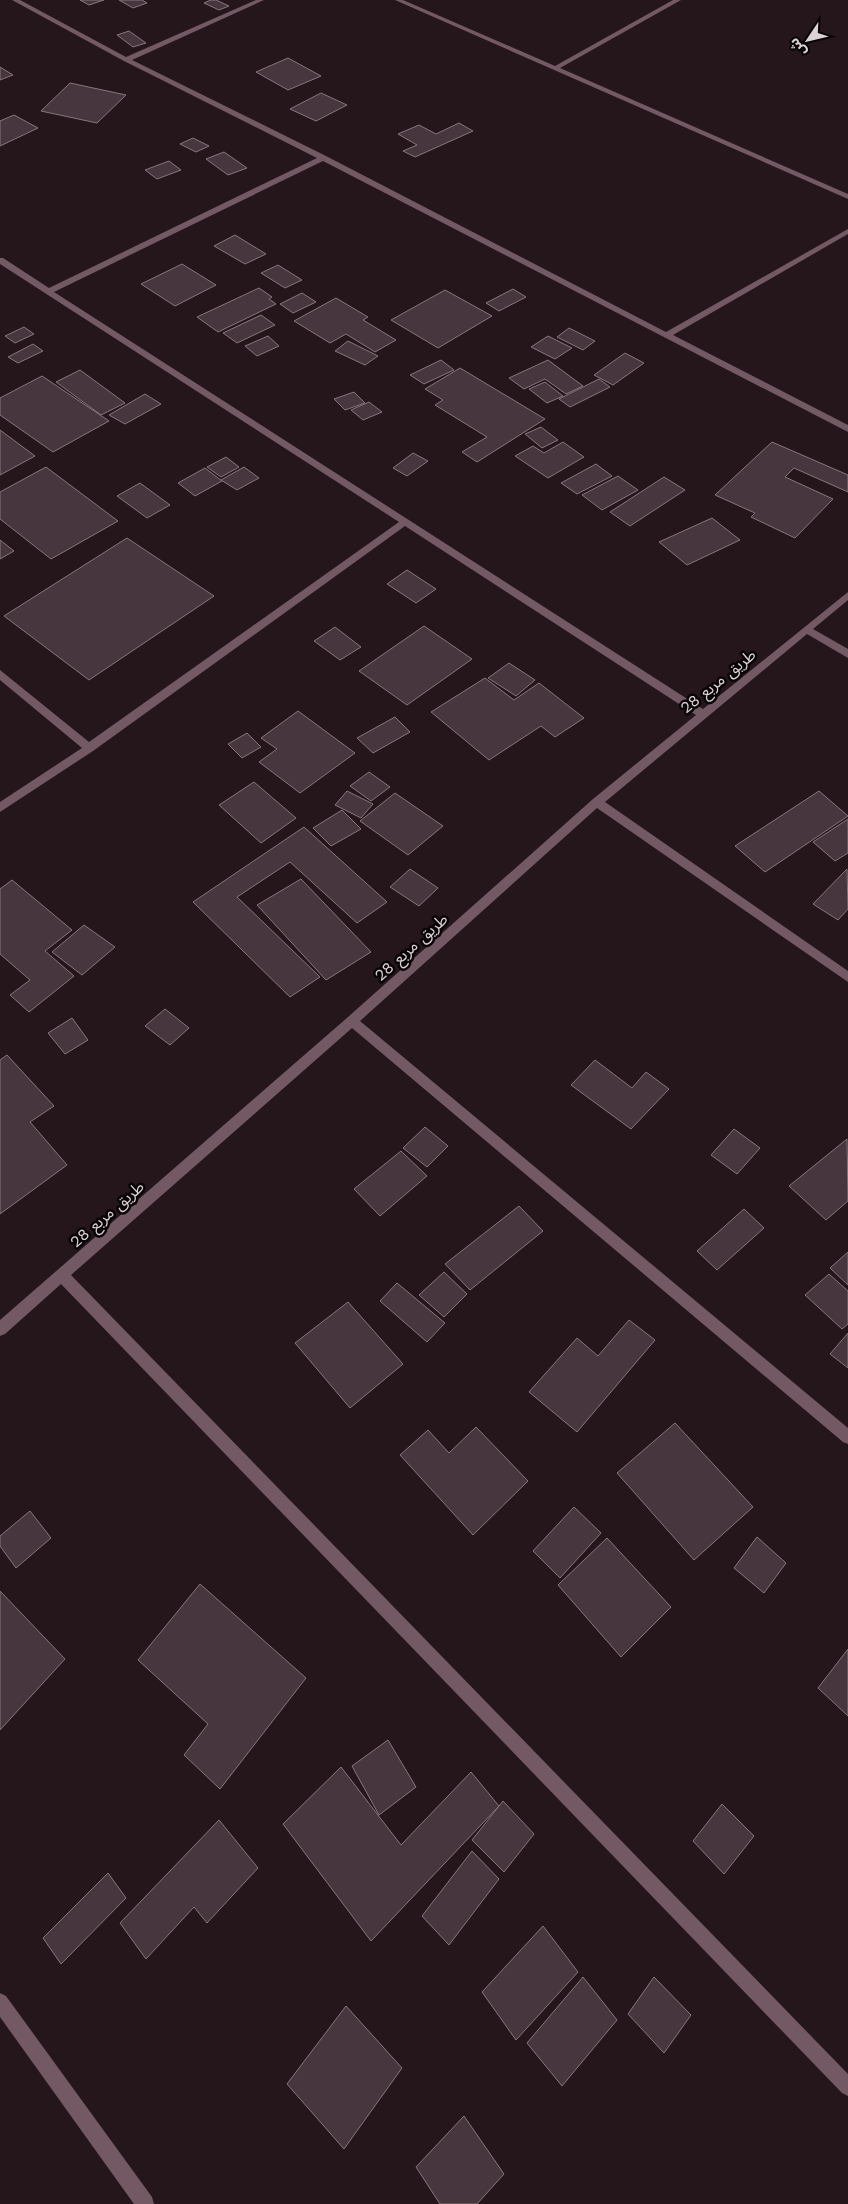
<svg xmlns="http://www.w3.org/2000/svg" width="848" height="2204" viewBox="0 0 848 2204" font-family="'Work Sans','Noto Sans Arabic',sans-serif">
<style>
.building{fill:#47363d;stroke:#88767d}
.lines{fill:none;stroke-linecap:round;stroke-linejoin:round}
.minor{fill:#735963;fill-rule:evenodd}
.labels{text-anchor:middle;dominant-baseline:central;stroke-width:5;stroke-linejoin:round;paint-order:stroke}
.street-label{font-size:16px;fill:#dcd2d5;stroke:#090506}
</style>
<rect width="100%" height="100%" fill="#25161c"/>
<g class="building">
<polygon points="80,0 104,0 89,5"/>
<polygon points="119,0 142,0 147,3 133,8"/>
<polygon points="211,0 216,0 229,6 219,10 204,3"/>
<polygon points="129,31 146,43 133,47 117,35"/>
<polygon points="288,58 321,76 288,90 256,72"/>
<polygon points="0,67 13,75 0,80"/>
<polygon points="70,83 126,95 97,123 41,111"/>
<polygon points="321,93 347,105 316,121 290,109"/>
<polygon points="14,115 38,128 0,146 0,121"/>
<polygon points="459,123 473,131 415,157 403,151 417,145 398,134 419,125 436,134"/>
<polygon points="193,138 209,146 196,152 180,144"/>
<polygon points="224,152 247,168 228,175 206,159"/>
<polygon points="169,161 181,170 157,179 145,170"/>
<polygon points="235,235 266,254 245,264 214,246"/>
<polygon points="182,264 216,285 175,306 141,284"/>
<polygon points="278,265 302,280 285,288 261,273"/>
<polygon points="259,288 272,297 269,299 276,304 218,332 197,317"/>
<polygon points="513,289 526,297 499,311 486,303"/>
<polygon points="445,290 492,316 438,348 391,320"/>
<polygon points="302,293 316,302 293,313 280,304"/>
<polygon points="336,298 368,317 363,320 396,340 375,352 346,334 330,343 294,321"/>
<polygon points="261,315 275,325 237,343 223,333"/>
<polygon points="24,327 34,334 15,343 5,336"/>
<polygon points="569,328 595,341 583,350 557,337"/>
<polygon points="268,336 279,346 257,356 245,346"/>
<polygon points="548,336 572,348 555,359 531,347"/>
<polygon points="348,341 378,356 365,365 335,351"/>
<polygon points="33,344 43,351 18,363 8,357"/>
<polygon points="625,353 644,363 613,385 594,375"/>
<polygon points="441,360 454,370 424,384 410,375"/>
<polygon points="548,360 583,386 566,394 545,379 524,389 509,378"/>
<polygon points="460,368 545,419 477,462 462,452 487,437 435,405 443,400 425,389"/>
<polygon points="80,370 125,403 101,415 56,382"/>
<polygon points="42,376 109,421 53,452 0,415 0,398"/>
<polygon points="599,379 610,387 570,407 559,399"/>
<polygon points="545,382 563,396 547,403 529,389"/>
<polygon points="354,392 365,403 345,410 334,399"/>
<polygon points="145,394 161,404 125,424 109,415"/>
<polygon points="369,402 382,412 363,420 351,410"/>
<polygon points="541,427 558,440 542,448 525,434"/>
<polygon points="0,430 35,456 0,475"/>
<polygon points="563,442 584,457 548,478 515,456 533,446 544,453"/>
<polygon points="772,442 848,475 848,492 794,468 785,477 833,499 795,538 751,517 755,513 715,495"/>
<polygon points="413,453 428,461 407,476 393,468"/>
<polygon points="226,457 239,467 221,477 207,467"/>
<polygon points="596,464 612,476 577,494 561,483"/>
<polygon points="46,467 118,521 51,559 0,519 0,492"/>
<polygon points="244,467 259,478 237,490 221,480"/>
<polygon points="205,468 222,481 195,496 178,483"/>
<polygon points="618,476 638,490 602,510 582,495"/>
<polygon points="664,477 685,490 630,526 610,512"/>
<polygon points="140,483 170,505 147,518 117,496"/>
<polygon points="712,518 740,540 687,565 659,542"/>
<polygon points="127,538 214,596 89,680 4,616"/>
<polygon points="0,540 14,551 0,559"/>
<polygon points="407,570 436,589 416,603 387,584"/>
<polygon points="424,626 472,659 407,705 359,671"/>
<polygon points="335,627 361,647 340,660 314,641"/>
<polygon points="509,663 535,680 516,696 488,678"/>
<polygon points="485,678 514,700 539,683 584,718 555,737 541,726 489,760 431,712"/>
<polygon points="298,711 355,753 300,793 259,762 277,749 261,738"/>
<polygon points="395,717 410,732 373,753 357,738"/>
<polygon points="247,733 261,747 242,758 228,744"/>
<polygon points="369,772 390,787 371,801 350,786"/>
<polygon points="254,782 296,818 261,843 219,805"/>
<polygon points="347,791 373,804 361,818 335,805"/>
<polygon points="819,791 848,816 765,872 735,846"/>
<polygon points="395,793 443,826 408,855 360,821"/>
<polygon points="342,810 361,829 331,846 313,828"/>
<polygon points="848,819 848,853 835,861 813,842"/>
<polygon points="304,827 387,902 357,923 290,862 237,897 320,977 290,997 193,902"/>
<polygon points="410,869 438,888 419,906 390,887"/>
<polygon points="847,869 848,909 838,920 813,904"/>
<polygon points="301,879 371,952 326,980 257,905"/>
<polygon points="12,880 72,930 45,951 74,976 29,1012 10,995 30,980 0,954 0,889"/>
<polygon points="84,925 115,947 82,975 52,952"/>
<polygon points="165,1009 189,1028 170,1045 145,1026"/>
<polygon points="72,1018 88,1040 65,1054 48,1033"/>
<polygon points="7,1055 54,1106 30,1122 67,1165 0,1214 0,1060"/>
<polygon points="595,1060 632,1088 646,1072 669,1089 631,1129 571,1085"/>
<polygon points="425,1127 448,1146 427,1167 403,1148"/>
<polygon points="734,1129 760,1148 737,1174 711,1155"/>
<polygon points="847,1139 848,1201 826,1220 789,1186"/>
<polygon points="401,1151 427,1176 380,1216 354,1189"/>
<polygon points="519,1206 543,1231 470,1290 445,1264"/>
<polygon points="744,1209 764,1228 717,1270 697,1251"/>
<polygon points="848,1252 848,1285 830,1268"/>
<polygon points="444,1272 467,1294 444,1317 419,1295"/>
<polygon points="829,1274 848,1291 848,1324 842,1329 805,1295"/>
<polygon points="397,1283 445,1323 427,1342 380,1301"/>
<polygon points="348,1302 403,1364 350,1408 295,1343"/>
<polygon points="629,1320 655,1340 577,1432 529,1392 577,1338 598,1356"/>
<polygon points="848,1333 848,1368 830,1354"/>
<polygon points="675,1423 753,1507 694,1560 617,1473"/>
<polygon points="476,1427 528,1481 473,1535 400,1455 428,1430 449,1453"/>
<polygon points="574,1507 601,1533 560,1578 533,1551"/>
<polygon points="30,1511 51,1538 16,1568 0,1546 0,1536"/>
<polygon points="757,1537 786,1563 764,1593 734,1568"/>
<polygon points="607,1538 671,1607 621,1657 558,1585"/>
<polygon points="200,1584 306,1678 220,1789 184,1755 208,1724 138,1660"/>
<polygon points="0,1591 65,1659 0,1730"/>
<polygon points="848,1649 848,1716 818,1688"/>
<polygon points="388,1740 416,1787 379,1815 352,1766"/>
<polygon points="341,1767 401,1845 471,1772 499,1806 371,1941 283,1824"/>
<polygon points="503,1801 534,1834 504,1872 472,1840"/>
<polygon points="722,1804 754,1836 724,1874 693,1841"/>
<polygon points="219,1820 258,1868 207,1923 194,1907 146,1959 120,1923"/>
<polygon points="472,1851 499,1879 449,1945 422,1916"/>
<polygon points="108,1873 126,1898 61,1964 43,1938"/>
<polygon points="543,1926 578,1972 516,2040 482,1992"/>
<polygon points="583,1977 617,2020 562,2086 527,2043"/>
<polygon points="654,1977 691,2015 664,2053 628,2014"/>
<polygon points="346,2006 402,2068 344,2149 287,2084"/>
<polygon points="464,2116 504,2174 477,2204 440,2204 416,2167"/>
</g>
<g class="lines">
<g class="minor">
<polygon points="12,0 20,0 126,57 256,0 264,0 132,60 326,156 666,332 848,229 848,234 673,335 848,425 848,432 323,161 54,292 703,709 848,592 848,600 813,629 848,649 848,658 807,634 605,802 848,971 848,982 597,808 360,1021 848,1428 848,1444 843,1442 352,1028 71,1275 848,2074 848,2096 842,2093 61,1284 5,1334 0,1336 0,1320 348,1017 593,799 696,715 405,526 93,751 0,812 0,802 82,748 0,680 0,670 89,742 399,522 0,264 0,258 3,258 49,288 317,158 124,61"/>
<polygon points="395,0 403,0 555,66 673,0 681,0 560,68 848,194 848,199"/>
<polygon points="0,1993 6,1996 152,2197 154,2204 134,2204 0,2017"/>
</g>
</g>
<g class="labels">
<g class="street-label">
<text transform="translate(718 681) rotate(-39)">طريق مربع 28</text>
<text transform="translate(411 947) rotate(-42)">طريق مربع 28</text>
<text transform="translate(107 1214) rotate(-41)">طريق مربع 28</text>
</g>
</g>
<g transform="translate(808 40) rotate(235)" stroke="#090506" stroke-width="4" paint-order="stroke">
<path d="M0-4L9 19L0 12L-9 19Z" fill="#dcd2d5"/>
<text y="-8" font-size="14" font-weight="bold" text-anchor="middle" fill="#dcd2d5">ش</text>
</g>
</svg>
